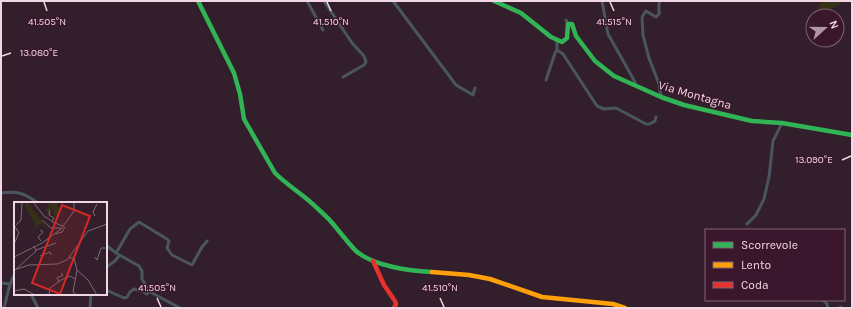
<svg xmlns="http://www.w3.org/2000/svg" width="853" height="309" viewBox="0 0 853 309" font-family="Karla,sans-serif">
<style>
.green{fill:#363216}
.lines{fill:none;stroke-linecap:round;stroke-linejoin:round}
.street{stroke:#4a565f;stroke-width:3}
.fast{stroke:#30b455;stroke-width:4.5}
.slow{stroke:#ff9f0a;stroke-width:4.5}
.jam{stroke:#e5322d;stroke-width:4.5}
.ticks{fill:none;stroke:#f0d7e3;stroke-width:1.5}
.labels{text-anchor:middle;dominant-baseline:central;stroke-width:3;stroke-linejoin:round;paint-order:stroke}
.street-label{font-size:12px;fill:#f0d7e3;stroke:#3a172c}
.inset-road{fill:none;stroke:#7e6975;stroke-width:1}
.view{fill:#d62828;fill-opacity:0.15;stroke:#d62828;stroke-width:2}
.inset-edge{fill:none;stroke:#f0d7e3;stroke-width:2}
.ticks-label{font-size:10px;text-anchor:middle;fill:#f0d7e3;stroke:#3a172c;stroke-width:3;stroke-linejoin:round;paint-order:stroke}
</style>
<rect width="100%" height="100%" fill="#321f2b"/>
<polygon class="green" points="821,1 843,1 843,2 833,8 830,14 818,11"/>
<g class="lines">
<g class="street">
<polyline points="307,1 323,30"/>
<polyline points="324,1 352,43 364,56 366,62 364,65 343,77"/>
<polyline points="393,1 456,85 473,95 475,88"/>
<polyline points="602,1 608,34 635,82 636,86"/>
<polyline points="659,1 659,14 656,17 646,11 642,17 643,35 649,58 659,84 661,97"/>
<polyline points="566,20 568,24"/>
<polyline points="557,41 557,50 563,54 597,106 604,109 616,108 646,124 650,124 655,121 656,117"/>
<polyline points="546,80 555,53 557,50"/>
<path d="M1,193C18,191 24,193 38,203"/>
<polyline points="747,224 756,215 764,199 769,177 773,141 782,123"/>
<polyline points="106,245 116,253 139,266 142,271 142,279 148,289 152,293 180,308"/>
<polyline points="116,253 130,229 139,222 167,239 169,241 167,248 172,255 192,265 202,247 207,241"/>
<polyline points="108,266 115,261 119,256"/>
<polyline points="1,283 10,284"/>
<polyline points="106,290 124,298 127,297 130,292 134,289 142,291 147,294 150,291"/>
<polyline points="31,294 38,308"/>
<polyline points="823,300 827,304 828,308"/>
<polyline points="4,308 9,288 13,277 15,276"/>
<polyline points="90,308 91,294"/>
<polyline points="839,308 841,307"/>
</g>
<g class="fast">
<path d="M198,1L234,73L240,94L244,119L275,173C288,186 304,195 317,208C325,215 332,222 338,230C344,237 350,245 356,251C373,266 410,271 432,272"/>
<polyline points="494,1 521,13 551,37 562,42 567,38 568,24 572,24 576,36 595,61 614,76 661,97 684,105 752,121 782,123 852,135"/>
</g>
<polyline class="slow" points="432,272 469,275 490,279 542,297 613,304 625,308"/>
<polyline class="jam" points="373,261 384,285 395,301 396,304 394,308"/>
</g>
<path class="ticks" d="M44,2L47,11M327,2L331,11M610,2L614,11M2,56L11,53M842,160L851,156M157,298L161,307M440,298L444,307"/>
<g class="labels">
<g class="street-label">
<text transform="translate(695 95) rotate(16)">Via Montagna</text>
</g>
</g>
<g transform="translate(14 202)">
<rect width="93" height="93" fill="#321f2b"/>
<path d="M13,0L33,26L32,27L27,21L21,27V22L11,4ZM30,0L37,2L42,0L44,6L47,4L44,9L45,12L40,15L39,7H35L36,11L34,13L33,11H35L31,8L36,4Z" fill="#363216"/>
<path class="inset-road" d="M19,0L30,14L38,19M36,8L35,13L40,16L38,20L49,24M81,14L79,10L83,2M28,18L37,26H47M0,23L5,31L0,42M2,23L7,18L8,0M26,28L29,30L24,35L27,39M41,32L48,30L51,25M22,48L42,41M26,54L36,50L37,53M0,55L28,41L47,27L60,9V0M81,55L83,58L87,46H93M55,56H60L63,68L59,90L63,93M2,67L22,49L20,44M0,68L15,63L43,62L53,58L74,29L93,22M63,68L74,78L83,93M45,80L43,76L49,73L47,71M0,89L10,87L21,93M35,93L36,86L47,78L56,74L61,77"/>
<path class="view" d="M48,3L76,14L46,92L18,81Z"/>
<rect width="93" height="93" class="inset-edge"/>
</g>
<g class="ticks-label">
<text x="331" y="25">41.510°N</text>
<text x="614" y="25">41.515°N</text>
<text x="47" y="25">41.505°N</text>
<text x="39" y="56">13.080°E</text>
<text x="814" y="163">13.090°E</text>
<text x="157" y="291">41.505°N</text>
<text x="440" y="291">41.510°N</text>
</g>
<rect width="853" height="309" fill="none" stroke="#f0d7e3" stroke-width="4"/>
<rect x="705" y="229" width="140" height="72" fill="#3a172c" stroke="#836475"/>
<rect x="713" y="242" width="20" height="6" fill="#30b455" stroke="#836475"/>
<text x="741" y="249" font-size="12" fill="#f0d7e3">Scorrevole</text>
<rect x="713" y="262" width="20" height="6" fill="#ff9f0a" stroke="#836475"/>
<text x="741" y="269" font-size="12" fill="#f0d7e3">Lento</text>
<rect x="713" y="282" width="20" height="6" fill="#e5322d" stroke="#836475"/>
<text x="741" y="289" font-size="12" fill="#f0d7e3">Coda</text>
<g transform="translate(825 28) rotate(69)"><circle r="19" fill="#3a172c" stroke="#836475"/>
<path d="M0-3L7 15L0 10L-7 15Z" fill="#ae97a3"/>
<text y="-6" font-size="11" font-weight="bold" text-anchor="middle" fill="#f0d7e3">N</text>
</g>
</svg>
